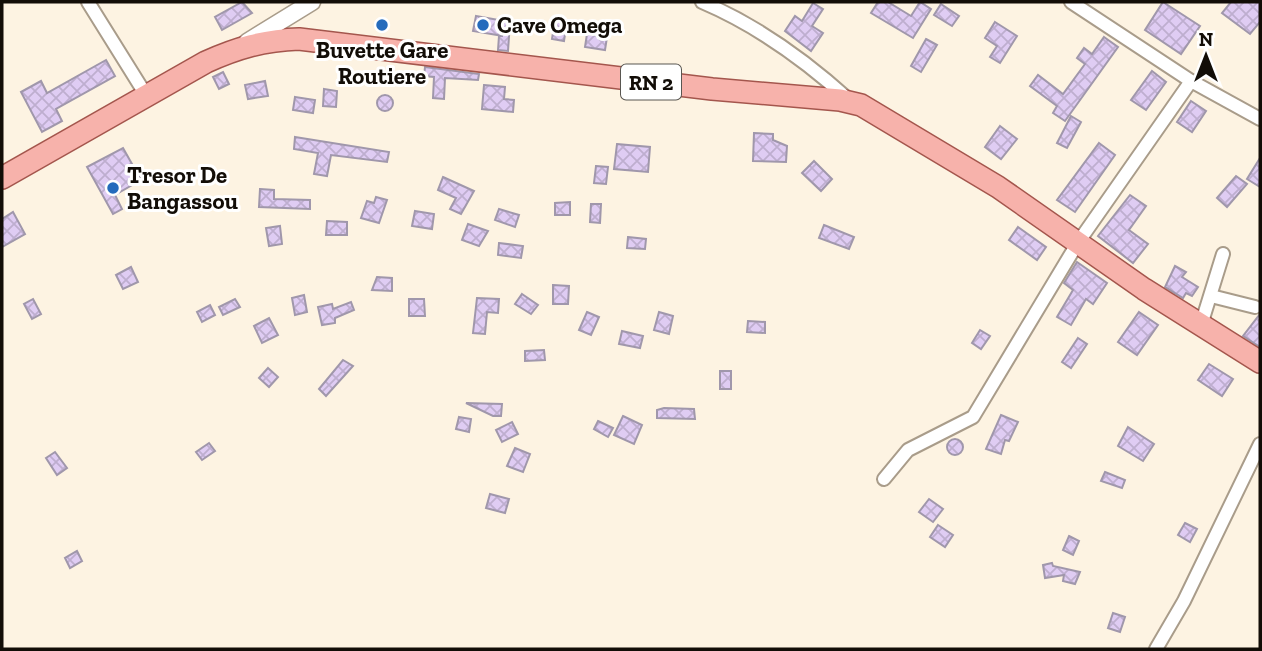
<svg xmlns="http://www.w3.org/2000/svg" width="1262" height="651" viewBox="0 0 1262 651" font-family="'Zilla Slab',serif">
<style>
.building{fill:url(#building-cross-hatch);stroke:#a097ab;stroke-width:2}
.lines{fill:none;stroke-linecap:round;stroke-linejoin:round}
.minor-casing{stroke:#a99c8a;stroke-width:16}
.tertiary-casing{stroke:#a99c8a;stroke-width:19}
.primary-casing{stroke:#a4564d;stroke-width:24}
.minor{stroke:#fff;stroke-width:12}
.tertiary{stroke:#fff;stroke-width:16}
.primary{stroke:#f7b2ab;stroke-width:21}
.poi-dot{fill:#256bbc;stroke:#fff;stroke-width:2.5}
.labels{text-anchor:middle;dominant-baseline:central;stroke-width:6;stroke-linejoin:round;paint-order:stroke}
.shield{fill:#fff;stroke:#595651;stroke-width:2}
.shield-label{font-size:21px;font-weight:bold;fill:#120d07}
.poi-label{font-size:23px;font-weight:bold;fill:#120d07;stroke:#fff;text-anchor:start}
</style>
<defs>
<pattern id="building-cross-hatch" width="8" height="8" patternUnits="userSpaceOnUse" patternTransform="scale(1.75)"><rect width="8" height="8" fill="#dfccf3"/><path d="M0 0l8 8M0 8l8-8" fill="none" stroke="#beaecf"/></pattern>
</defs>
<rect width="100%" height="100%" fill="#fdf3e2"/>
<g class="building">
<polygon points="242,2 252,13 222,30 215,17"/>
<polygon points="878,2 888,2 911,16 920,2 931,9 913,38 871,13"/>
<polygon points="1163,2 1200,26 1181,54 1145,30"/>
<polygon points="1231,2 1260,2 1260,22 1250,34 1222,13"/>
<polygon points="813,3 823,9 812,26 823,33 811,51 785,31 795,16 802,21"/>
<polygon points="941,4 959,16 952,26 934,15"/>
<polygon points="476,16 510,22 508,51 498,50 499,36 503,36 473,31"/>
<polygon points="555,20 567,21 564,41 552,39"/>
<polygon points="995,22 1017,36 1000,63 990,57 997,46 985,38"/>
<polygon points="587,34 607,37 605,50 585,47"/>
<polygon points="1104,37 1118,47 1065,121 1053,113 1057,106 1030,86 1038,75 1063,94 1085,64 1077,58 1084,48 1092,54"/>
<polygon points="926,39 937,45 921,72 911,66"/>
<polygon points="106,60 115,76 56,109 62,121 42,132 21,92 41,81 47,93"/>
<polygon points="425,67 479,74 478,80 445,78 444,99 433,98 434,77 424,76"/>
<polygon points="1152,71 1166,82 1146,110 1131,100"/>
<polygon points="223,72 229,84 219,89 213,77"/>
<polygon points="265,81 268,96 248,99 245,85"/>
<polygon points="484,85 505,87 504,99 514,100 513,112 482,109"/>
<polygon points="324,89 337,91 336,107 323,106"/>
<circle cx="385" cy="103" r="8"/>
<polygon points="295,97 315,100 313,113 293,110"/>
<polygon points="1191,101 1206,111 1192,132 1177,122"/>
<polygon points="1071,116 1081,122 1067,148 1057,143"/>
<polygon points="1000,126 1017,139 1001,159 985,147"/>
<polygon points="754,133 773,134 773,140 787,146 786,162 753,161"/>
<polygon points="295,137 389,152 387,162 331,155 327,176 314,174 318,153 294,149"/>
<polygon points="1099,143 1115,155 1075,212 1057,200"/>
<polygon points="617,144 650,147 648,172 614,169"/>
<polygon points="123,148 141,180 115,195 122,209 113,214 87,167"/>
<polygon points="1260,158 1260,187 1247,179"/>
<polygon points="814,161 832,179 821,191 802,173"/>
<polygon points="596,166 608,167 606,184 594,183"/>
<polygon points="1236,176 1247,184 1227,207 1217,198"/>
<polygon points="443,177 474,191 461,214 450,209 456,198 438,190"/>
<polygon points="260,189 274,190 274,199 310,200 310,209 259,207"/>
<polygon points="1130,195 1146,206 1129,230 1148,244 1133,263 1098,236"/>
<polygon points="376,197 387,200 379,223 361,218 367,201 374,203"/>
<polygon points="570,202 570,215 555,215 555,203"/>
<polygon points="591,204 601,204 600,223 590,222"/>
<polygon points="499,209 519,215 515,227 495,220"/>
<polygon points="415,211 434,214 432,229 412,226"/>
<polygon points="13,212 25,234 2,247 2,219"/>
<polygon points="327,221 347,222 347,235 326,235"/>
<polygon points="468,224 488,231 479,246 462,240"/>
<polygon points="824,225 854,237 849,249 819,238"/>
<polygon points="280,226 282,244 269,246 266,228"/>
<polygon points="1018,227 1046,247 1037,260 1009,240"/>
<polygon points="628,237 646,239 645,249 627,248"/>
<polygon points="499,243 523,246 521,258 498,255"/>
<polygon points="1077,262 1107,283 1093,304 1086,299 1071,325 1057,317 1073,290 1064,283"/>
<polygon points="1175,266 1186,272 1182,277 1198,287 1192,296 1186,293 1183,298 1165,287"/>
<polygon points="131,267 138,282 123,289 116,275"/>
<polygon points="377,277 392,278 392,291 372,290"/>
<polygon points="553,285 569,286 568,304 553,304"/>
<polygon points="522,294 538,305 531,314 515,304"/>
<polygon points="304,295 307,312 295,315 292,298"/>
<polygon points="477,298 499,299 498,313 487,312 485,334 473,333"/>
<polygon points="33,299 41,314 32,319 24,304"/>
<polygon points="235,299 240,307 223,315 219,307"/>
<polygon points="409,299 424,299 425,316 409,316"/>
<polygon points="351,302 354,310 335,318 335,323 322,325 318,307 332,304 333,309"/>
<polygon points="210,305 215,315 202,322 197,312"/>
<polygon points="587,312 599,317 591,335 579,330"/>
<polygon points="659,312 673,316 669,334 654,330"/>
<polygon points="1139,312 1158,325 1137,355 1118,342"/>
<polygon points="1260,314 1260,347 1243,336"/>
<polygon points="269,318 278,335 262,343 254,326"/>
<polygon points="748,321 765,322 765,333 747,332"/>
<polygon points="980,330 990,336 981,349 972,343"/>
<polygon points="622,331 643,336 640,348 619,344"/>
<polygon points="1078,338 1087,344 1071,368 1062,362"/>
<polygon points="544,350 545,360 525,361 525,351"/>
<polygon points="343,360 353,366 326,396 319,389"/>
<polygon points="1209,364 1233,379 1222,396 1198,380"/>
<polygon points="268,368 278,377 269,387 259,378"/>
<rect x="720" y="371" width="11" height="18"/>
<polygon points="466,403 502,404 501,416 493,416"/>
<polygon points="664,408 694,409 695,419 657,418 657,410"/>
<polygon points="1001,415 1018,422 1009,441 1005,440 1001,454 986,449"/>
<polygon points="623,416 642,425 634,444 614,435"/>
<polygon points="459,417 471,419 469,432 456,429"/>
<polygon points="598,421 613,428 608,437 594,429"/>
<polygon points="512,422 518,434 502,442 496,430"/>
<polygon points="1128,427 1154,444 1143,461 1118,446"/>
<circle cx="955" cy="447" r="8"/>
<polygon points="209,443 215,451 202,460 196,452"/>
<polygon points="515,448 530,454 523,472 507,466"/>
<polygon points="55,452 67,468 57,475 46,458"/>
<polygon points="1105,472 1125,480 1122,488 1101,481"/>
<polygon points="490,494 509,499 505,513 486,508"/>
<polygon points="929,499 943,509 933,522 919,512"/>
<polygon points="1185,523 1197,529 1190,542 1178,535"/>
<polygon points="938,525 953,535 945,547 930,537"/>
<polygon points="1069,536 1079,541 1073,555 1063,550"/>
<polygon points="77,551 82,561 70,568 65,558"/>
<polygon points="1052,563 1053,566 1080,572 1075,584 1063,581 1064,575 1045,578 1043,565"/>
<polygon points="1113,613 1125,617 1120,632 1108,628"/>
</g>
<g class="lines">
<defs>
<g id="minor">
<polyline points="88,2 146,95"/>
<path d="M702,2C756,25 805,60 849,100"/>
<polyline points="1071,2 1191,81 1260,119"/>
<polyline points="1211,296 1255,307"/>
<polyline points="1201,325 1223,254"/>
<polyline points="884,479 908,450 973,417 1077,244 1191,81"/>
<polyline points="1156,649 1184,601 1260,444"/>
</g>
<polyline id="tertiary" points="247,42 312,2"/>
<path id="primary" d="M2,178L206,62C237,48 264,40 299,39L712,89L840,100L861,105L998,187L1144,289L1260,362"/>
</defs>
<use href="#minor" class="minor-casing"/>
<use href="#tertiary" class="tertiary-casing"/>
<use href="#primary" class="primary-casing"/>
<use href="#minor" class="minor"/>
<use href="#tertiary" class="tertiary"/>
<use href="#primary" class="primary"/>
</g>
<g class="poi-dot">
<circle cx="382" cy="25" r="7"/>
<circle cx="483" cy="25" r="7"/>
<circle cx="113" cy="188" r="7"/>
</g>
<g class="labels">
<rect class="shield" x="621" y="64.5" width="60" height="35" rx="5"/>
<g class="shield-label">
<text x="651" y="82">RN 2</text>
</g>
<g class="poi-label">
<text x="497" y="25">Cave Omega</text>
<text x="382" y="50" text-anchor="middle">Buvette Gare<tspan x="382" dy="26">Routiere</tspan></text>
<text x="127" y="175">Tresor De<tspan x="127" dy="26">Bangassou</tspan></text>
</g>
</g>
<rect width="1262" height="651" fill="none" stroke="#120d07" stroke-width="7"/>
<g transform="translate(1206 56)" stroke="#ffffff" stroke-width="5" paint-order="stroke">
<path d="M0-5L12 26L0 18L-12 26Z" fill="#120d07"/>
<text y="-10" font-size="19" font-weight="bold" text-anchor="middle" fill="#120d07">N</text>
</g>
</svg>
